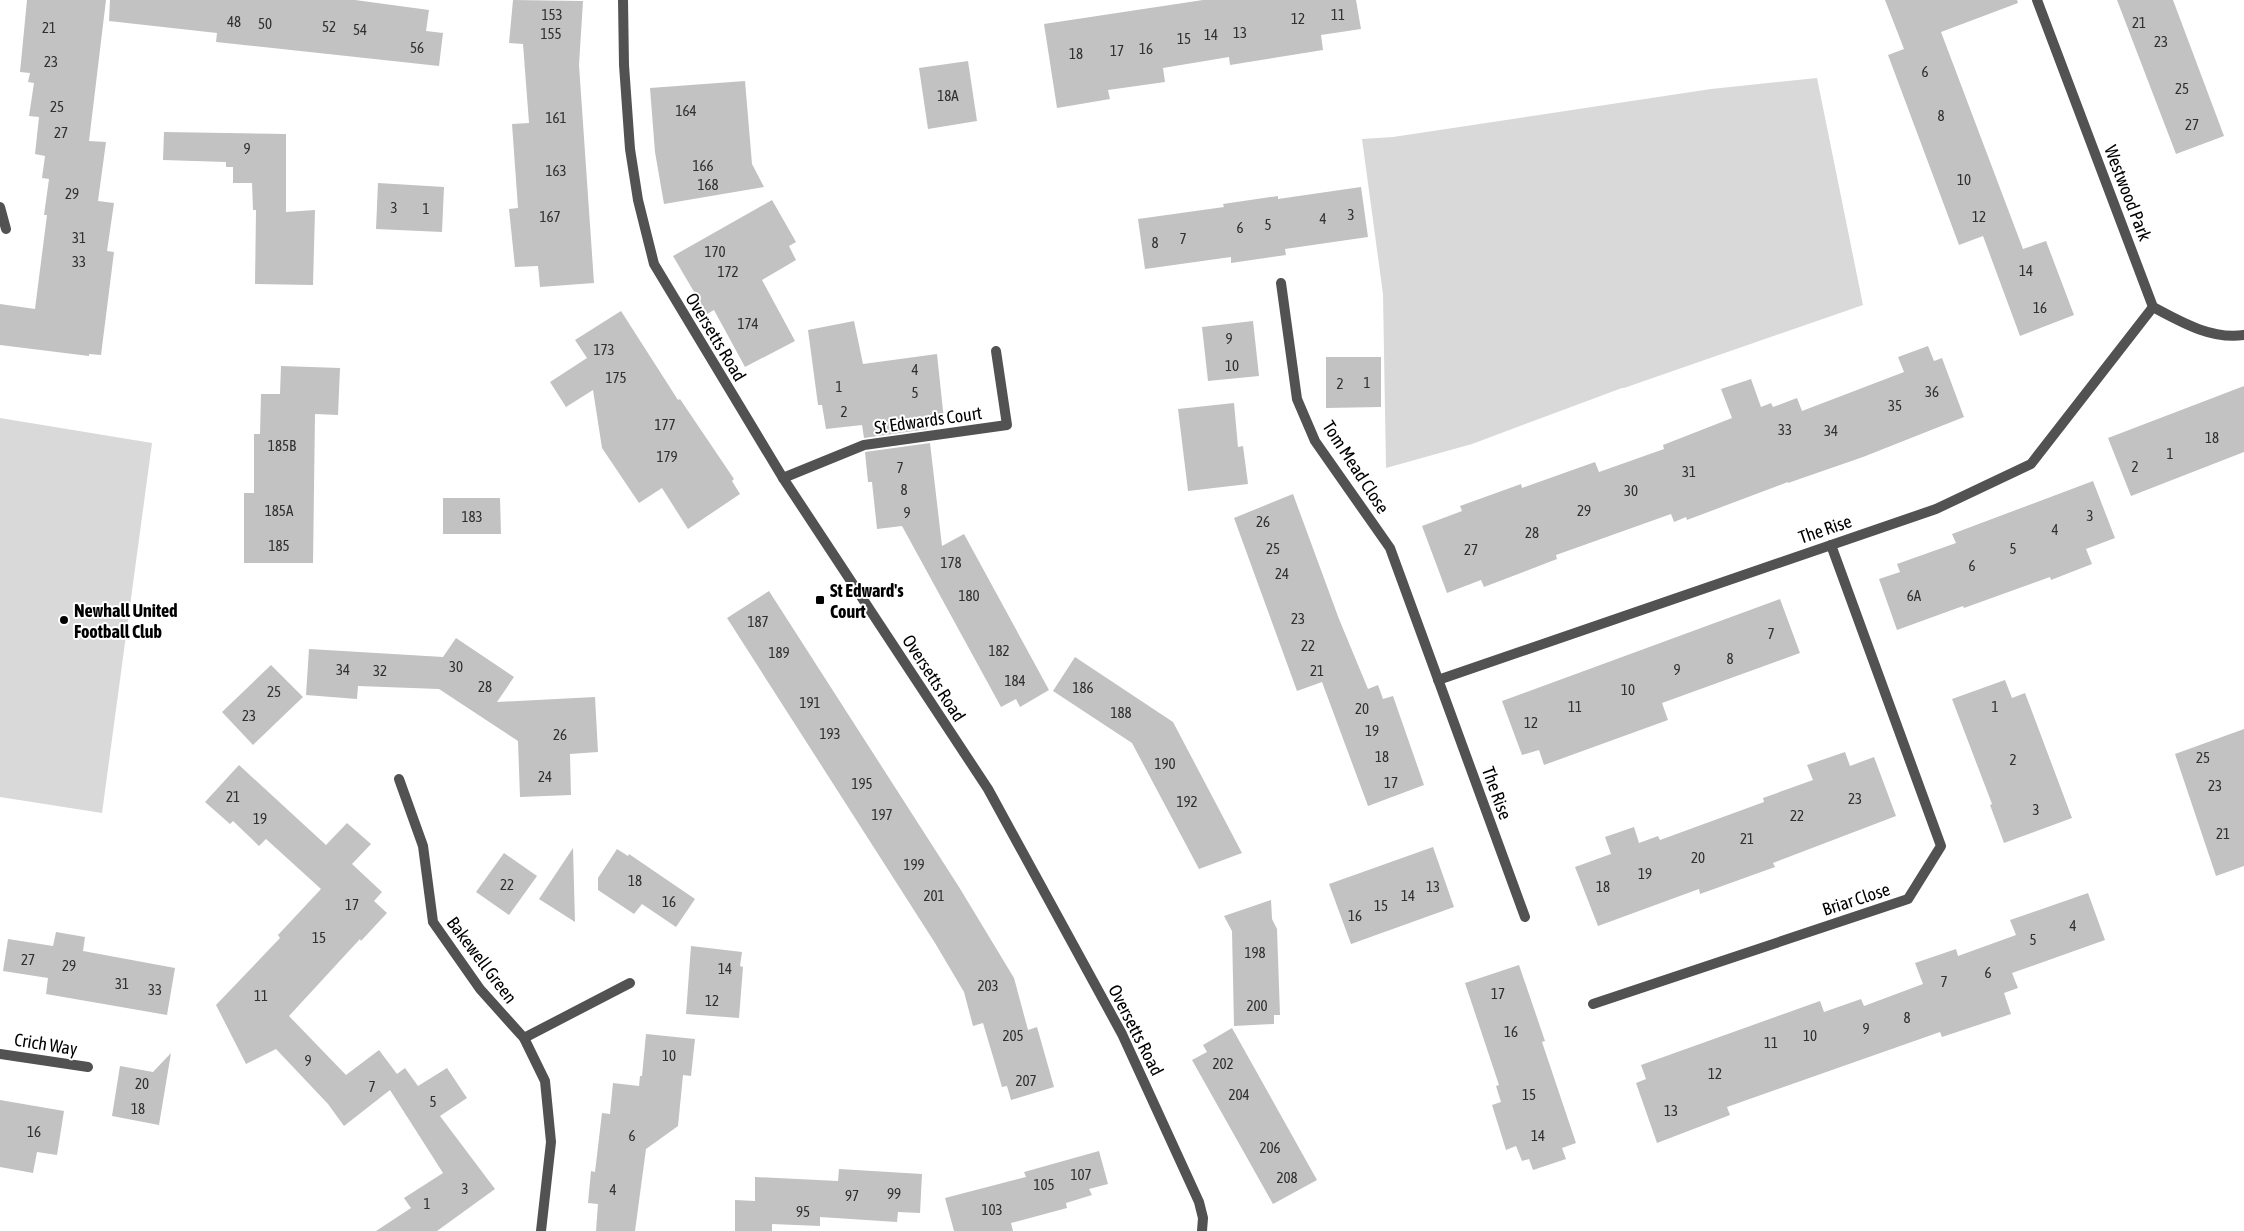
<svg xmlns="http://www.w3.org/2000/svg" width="2244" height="1231" viewBox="0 0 2244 1231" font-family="'Asap Condensed',sans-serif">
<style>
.green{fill:#d9d9d9}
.building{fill:#c2c2c2}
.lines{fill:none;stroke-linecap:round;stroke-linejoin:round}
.minor{stroke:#525252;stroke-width:10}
.poi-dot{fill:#000;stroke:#fff;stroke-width:2}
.labels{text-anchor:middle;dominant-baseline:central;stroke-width:4;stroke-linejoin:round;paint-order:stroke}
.number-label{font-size:15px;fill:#303030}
.street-label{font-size:18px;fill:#000;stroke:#fff}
.poi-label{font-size:18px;font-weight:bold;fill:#000;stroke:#fff;text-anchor:start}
</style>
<rect width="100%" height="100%" fill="#fff"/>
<g class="green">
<polygon points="1817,78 1863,305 1624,388 1622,388 1472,444 1386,468 1383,294 1362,139 1393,137 1711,89"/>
<polygon points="0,418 152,443 102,813 0,797"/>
</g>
<g class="building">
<polygon points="27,0 106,0 89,141 106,142 98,201 114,203 107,251 114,252 101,355 89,354 89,356 0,345 0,304 35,309 47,215 44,215 49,179 42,178 45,156 35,154 39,117 29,116 34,83 28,82 30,73 20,72"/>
<polygon points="110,0 355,0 429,10 426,31 443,33 439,66 216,42 217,33 109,21"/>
<polygon points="513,0 583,1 579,65 594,283 540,287 538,266 515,267 509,209 518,208 512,124 529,123 523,44 509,43"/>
<polygon points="1203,0 1356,0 1361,29 1321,35 1323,50 1230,65 1229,57 1163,68 1165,82 1108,90 1110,99 1057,108 1044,24"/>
<polygon points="1885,0 2017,0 2018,3 1941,32 2023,249 2046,241 2074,315 2020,336 1983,236 1959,245 1888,55 1904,49"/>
<polygon points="2117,0 2173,0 2224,136 2176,154"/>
<polygon points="968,61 977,121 928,129 919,68"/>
<polygon points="745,81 752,164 764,187 664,204 655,152 650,88"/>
<polygon points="164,132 286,134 286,212 315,210 313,285 255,284 256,210 253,210 252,183 233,183 233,167 226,167 226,162 163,160"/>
<polygon points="378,183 444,187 442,232 376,229"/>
<polygon points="1361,187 1368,237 1285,249 1286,255 1231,263 1231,257 1145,269 1138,219 1224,207 1223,204 1278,196 1278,199"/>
<polygon points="772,200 796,242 789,246 796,260 762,280 795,341 745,367 714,310 707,314 673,256"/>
<polygon points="621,311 678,400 680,399 734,479 732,481 740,494 688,529 662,488 639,503 602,448 593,390 566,407 550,382 587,358 575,340"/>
<polygon points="854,321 863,364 937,354 944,420 928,422 928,429 864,438 862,425 826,429 822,405 818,405 808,330"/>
<polygon points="1253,321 1259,376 1208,381 1202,327"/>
<polygon points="1928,346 1934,361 1942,358 1964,417 1863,457 1788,483 1788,482 1687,520 1686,517 1674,522 1671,514 1556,555 1557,559 1484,587 1481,580 1447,593 1422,526 1462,511 1460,506 1521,484 1522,488 1595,462 1599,472 1664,449 1663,445 1732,418 1721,389 1751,379 1761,407 1771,403 1773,407 1797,398 1802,411 1904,372 1898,357"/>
<polygon points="1326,357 1381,357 1381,407 1326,408"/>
<polygon points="281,366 340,368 338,415 315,414 313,563 244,563 244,493 254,493 254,434 260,434 261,394 280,394"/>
<polygon points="2244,386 2244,452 2131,496 2108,438"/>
<polygon points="1234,403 1238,447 1243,446 1248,484 1188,491 1178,409"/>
<polygon points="930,443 942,546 964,534 1049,690 1020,707 1016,699 1001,707 902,526 877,529 872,482 868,482 865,452"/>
<polygon points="2093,481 2115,538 2086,549 2092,564 2051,580 2050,577 1964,608 1963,606 1897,630 1879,579 1900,572 1897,564 1956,543 1952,534"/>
<polygon points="1293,494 1339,619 1368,689 1378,685 1383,699 1393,696 1424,785 1368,806 1322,682 1297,691 1234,518"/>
<polygon points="443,498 500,498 501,534 443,534"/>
<polygon points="769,591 959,887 1014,978 1028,1030 1037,1027 1054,1087 1011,1100 1007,1086 1002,1087 983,1023 973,1026 964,992 935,943 727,618"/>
<polygon points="1780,599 1800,653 1662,703 1668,720 1544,765 1539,750 1522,755 1502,701"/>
<polygon points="456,638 514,677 497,702 595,697 598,752 570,754 571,795 520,797 518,741 439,689 358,686 357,699 306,695 309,649 443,657"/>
<polygon points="1075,657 1173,722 1242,853 1199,869 1132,743 1053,691"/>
<polygon points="271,665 303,697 253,745 222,712"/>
<polygon points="2005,680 2012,698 2025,693 2072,818 2004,843 1990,805 1992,804 1952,699"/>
<polygon points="2244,729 2244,866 2216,876 2175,754"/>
<polygon points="1845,752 1850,766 1874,757 1896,816 1773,863 1775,867 1700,894 1699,889 1598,926 1575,867 1611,854 1605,837 1634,827 1639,843 1658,836 1660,840 1764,802 1763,798 1813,780 1807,765"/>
<polygon points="239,765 326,845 347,823 371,844 352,864 382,892 374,901 387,913 361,941 360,939 289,1016 346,1075 379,1050 397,1074 405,1068 418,1086 447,1068 467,1098 440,1116 495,1189 437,1231 376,1231 411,1208 404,1198 443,1173 390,1090 344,1126 328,1104 276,1049 246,1064 216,1005 280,938 278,935 321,889 266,839 259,846 233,821 230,824 205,802"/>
<polygon points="1433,847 1454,907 1351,944 1329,884"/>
<polygon points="573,848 575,922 539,899"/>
<polygon points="617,849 628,856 629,854 695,899 676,927 642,904 634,914 598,890 598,878"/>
<polygon points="504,853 537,876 509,915 476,892"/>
<polygon points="2088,893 2105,940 2012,973 2018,988 2004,993 2011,1014 1942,1037 1940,1032 1727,1107 1730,1115 1657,1143 1636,1083 1646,1079 1641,1065 1820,1001 1824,1012 1861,999 1864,1006 1923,984 1915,963 1956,949 1958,956 2016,935 2010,920"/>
<polygon points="1271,900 1272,919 1277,929 1280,1015 1274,1015 1274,1024 1234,1026 1232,931 1224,916"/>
<polygon points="56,932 85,937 83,951 175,968 167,1015 46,994 48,978 3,971 8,939 53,946"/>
<polygon points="691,946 742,952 740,966 743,967 739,1018 686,1014"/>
<polygon points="1519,965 1545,1041 1542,1042 1576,1143 1562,1148 1566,1159 1533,1170 1529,1159 1522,1161 1516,1146 1506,1150 1492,1105 1501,1102 1496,1086 1499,1085 1465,983"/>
<polygon points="1232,1028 1317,1180 1273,1204 1192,1060 1207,1052 1203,1045"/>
<polygon points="646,1034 695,1039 691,1076 683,1075 678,1126 646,1149 635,1231 596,1231 598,1204 588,1203 591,1171 595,1172 602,1113 610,1114 613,1083 639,1086 640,1076 642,1076"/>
<polygon points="171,1053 159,1125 112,1116 120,1066 153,1072"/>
<polygon points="0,1100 64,1111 57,1155 37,1152 33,1173 0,1167"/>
<polygon points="1099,1151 1108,1184 1089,1189 1092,1195 1066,1203 1067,1208 1011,1223 1013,1231 954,1231 945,1198 1026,1177 1024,1172"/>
<polygon points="839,1169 922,1174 920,1213 898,1212 897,1222 820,1217 820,1226 772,1224 772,1231 735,1231 735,1200 755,1201 755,1177 838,1181"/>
</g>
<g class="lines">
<g class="minor">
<polyline points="623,0 624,65 630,149 638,200 654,264 783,478 988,789 1122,1034 1199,1202 1203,1218 1202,1231"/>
<path d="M2037,0L2153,307C2181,322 2212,340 2244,335"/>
<polyline points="0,207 6,229"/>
<polyline points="1281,283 1297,399 1315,441 1390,548 1525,917"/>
<polyline points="783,478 864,445 1007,425 996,351"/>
<polyline points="1438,680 1936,509 2031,464 2153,307"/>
<polyline points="399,779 423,846 433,922 480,989 524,1038 545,1081 551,1142 541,1231"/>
<polyline points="1593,1004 1908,899 1941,846 1831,545"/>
<polyline points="524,1038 630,983"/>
<polyline points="0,1054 88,1067"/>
</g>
</g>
<g class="poi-dot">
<rect x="815" y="595" width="10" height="10" rx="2.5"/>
<circle cx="64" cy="620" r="5"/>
</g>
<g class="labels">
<g class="number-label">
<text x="552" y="14">153</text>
<text x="1338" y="14">11</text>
<text x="1298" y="18">12</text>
<text x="234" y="21">48</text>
<text x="2139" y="22">21</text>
<text x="265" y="23">50</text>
<text x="329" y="26">52</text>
<text x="49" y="27">21</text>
<text x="360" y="29">54</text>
<text x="1240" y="32">13</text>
<text x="551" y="33">155</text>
<text x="1211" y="34">14</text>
<text x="1184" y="38">15</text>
<text x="2161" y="41">23</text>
<text x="417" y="47">56</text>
<text x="1146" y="48">16</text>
<text x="1117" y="50">17</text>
<text x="1076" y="53">18</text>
<text x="51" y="61">23</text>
<text x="1925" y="71">6</text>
<text x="2182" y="88">25</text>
<text x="948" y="95">18A</text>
<text x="57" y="106">25</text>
<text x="686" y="110">164</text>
<text x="1941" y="115">8</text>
<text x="556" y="117">161</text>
<text x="2192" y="124">27</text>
<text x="61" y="132">27</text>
<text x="247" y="148">9</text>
<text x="703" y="165">166</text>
<text x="556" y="170">163</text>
<text x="1964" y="179">10</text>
<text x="708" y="184">168</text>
<text x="72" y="193">29</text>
<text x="394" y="207">3</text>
<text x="426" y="208">1</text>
<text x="1351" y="214">3</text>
<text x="550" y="216">167</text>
<text x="1979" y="216">12</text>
<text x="1323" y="218">4</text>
<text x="1268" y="224">5</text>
<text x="1240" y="227">6</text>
<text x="79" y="237">31</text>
<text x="1183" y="238">7</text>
<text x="1155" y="242">8</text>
<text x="715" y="251">170</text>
<text x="79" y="261">33</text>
<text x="2026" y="270">14</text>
<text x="728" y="271">172</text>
<text x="2040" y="307">16</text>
<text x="748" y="323">174</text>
<text x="1229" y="338">9</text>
<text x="604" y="349">173</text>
<text x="1232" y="365">10</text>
<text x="915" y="369">4</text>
<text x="616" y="377">175</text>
<text x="1367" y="382">1</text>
<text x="1340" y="383">2</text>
<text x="839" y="386">1</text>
<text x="1932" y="391">36</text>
<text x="915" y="392">5</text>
<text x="1895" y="405">35</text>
<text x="844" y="411">2</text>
<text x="665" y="424">177</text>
<text x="1785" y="429">33</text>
<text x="1831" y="430">34</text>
<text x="2212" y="437">18</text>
<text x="282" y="445">185B</text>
<text x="2170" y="453">1</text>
<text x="667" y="456">179</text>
<text x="2135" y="466">2</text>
<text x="900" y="467">7</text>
<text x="1689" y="471">31</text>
<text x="904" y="489">8</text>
<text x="1631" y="490">30</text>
<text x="279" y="510">185A</text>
<text x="1584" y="510">29</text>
<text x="907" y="512">9</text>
<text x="2090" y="515">3</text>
<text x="472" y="516">183</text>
<text x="1263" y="521">26</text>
<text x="2055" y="529">4</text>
<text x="1532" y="532">28</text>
<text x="279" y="545">185</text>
<text x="1273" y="548">25</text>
<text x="2013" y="548">5</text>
<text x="1471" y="549">27</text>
<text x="951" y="562">178</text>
<text x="1972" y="565">6</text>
<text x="1282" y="573">24</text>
<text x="969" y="595">180</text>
<text x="1914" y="595">6A</text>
<text x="1298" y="618">23</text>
<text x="758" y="621">187</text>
<text x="1771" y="633">7</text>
<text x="1308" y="645">22</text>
<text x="999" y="650">182</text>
<text x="779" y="652">189</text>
<text x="1730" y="658">8</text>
<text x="456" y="666">30</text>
<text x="343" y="669">34</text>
<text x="1677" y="669">9</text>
<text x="380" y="670">32</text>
<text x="1317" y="670">21</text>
<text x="1015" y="680">184</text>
<text x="485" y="686">28</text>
<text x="1083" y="687">186</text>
<text x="1628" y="689">10</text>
<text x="274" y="691">25</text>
<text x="810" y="702">191</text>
<text x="1575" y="706">11</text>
<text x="1995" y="706">1</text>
<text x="1362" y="708">20</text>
<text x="1121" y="712">188</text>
<text x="249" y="715">23</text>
<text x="1531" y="722">12</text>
<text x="1372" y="730">19</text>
<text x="830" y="733">193</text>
<text x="560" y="734">26</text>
<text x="1382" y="756">18</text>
<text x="2203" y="757">25</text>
<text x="2013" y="759">2</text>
<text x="1165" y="763">190</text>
<text x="545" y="776">24</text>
<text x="1391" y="782">17</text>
<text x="862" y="783">195</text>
<text x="2215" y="785">23</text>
<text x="233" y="796">21</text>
<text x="1855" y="798">23</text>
<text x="1187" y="801">192</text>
<text x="2036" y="809">3</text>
<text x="882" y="814">197</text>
<text x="1797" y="815">22</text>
<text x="260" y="818">19</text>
<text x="2223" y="833">21</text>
<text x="1747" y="838">21</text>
<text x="1698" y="857">20</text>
<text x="914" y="864">199</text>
<text x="1645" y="873">19</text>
<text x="635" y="880">18</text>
<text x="507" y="884">22</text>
<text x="1433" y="886">13</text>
<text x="1603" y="886">18</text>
<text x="934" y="895">201</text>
<text x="1408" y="895">14</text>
<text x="669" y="901">16</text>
<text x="352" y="904">17</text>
<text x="1381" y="905">15</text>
<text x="1355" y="915">16</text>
<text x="2073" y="925">4</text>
<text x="319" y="937">15</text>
<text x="2033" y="939">5</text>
<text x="1255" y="952">198</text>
<text x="28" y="959">27</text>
<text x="69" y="965">29</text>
<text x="725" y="968">14</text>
<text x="1988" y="972">6</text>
<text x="1944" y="981">7</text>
<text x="122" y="983">31</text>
<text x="988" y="985">203</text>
<text x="155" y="989">33</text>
<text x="1498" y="993">17</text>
<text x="261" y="995">11</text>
<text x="712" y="1000">12</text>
<text x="1257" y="1005">200</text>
<text x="1907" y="1017">8</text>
<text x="1866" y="1028">9</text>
<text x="1511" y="1031">16</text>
<text x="1013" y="1035">205</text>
<text x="1810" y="1035">10</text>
<text x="1771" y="1042">11</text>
<text x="669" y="1055">10</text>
<text x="308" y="1060">9</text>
<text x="1223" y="1063">202</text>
<text x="1715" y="1073">12</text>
<text x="1026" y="1080">207</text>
<text x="142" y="1083">20</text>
<text x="372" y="1086">7</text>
<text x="1239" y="1094">204</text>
<text x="1529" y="1094">15</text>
<text x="433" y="1101">5</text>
<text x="138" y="1108">18</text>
<text x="1671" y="1110">13</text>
<text x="34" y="1131">16</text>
<text x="632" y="1135">6</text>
<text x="1538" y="1135">14</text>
<text x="1270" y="1147">206</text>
<text x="1081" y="1174">107</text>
<text x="1287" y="1177">208</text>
<text x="1044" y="1184">105</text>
<text x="465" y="1188">3</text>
<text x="613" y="1189">4</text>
<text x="894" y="1193">99</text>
<text x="852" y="1195">97</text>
<text x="427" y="1203">1</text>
<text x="992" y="1209">103</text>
<text x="803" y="1211">95</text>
</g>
<g class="street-label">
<text transform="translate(2128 193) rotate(69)">Westwood Park</text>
<text transform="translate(716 337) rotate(59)">Oversetts Road</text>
<text transform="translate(928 420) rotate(-8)">St Edwards Court</text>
<text transform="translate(1356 467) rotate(57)">Tom Mead Close</text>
<text transform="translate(1825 529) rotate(-19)">The Rise</text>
<text transform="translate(934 678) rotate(57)">Oversetts Road</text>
<text transform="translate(1497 793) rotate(70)">The Rise</text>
<text transform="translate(1856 899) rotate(-18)">Briar Close</text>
<text transform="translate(482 960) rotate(53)">Bakewell Green</text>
<text transform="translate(1136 1030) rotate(63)">Oversetts Road</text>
<text transform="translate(46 1044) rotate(9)">Crich Way</text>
</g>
<g class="poi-label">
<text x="830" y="590">St Edward's<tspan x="830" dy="21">Court</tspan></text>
<text x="74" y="610">Newhall United<tspan x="74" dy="21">Football Club</tspan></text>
</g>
</g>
</svg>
